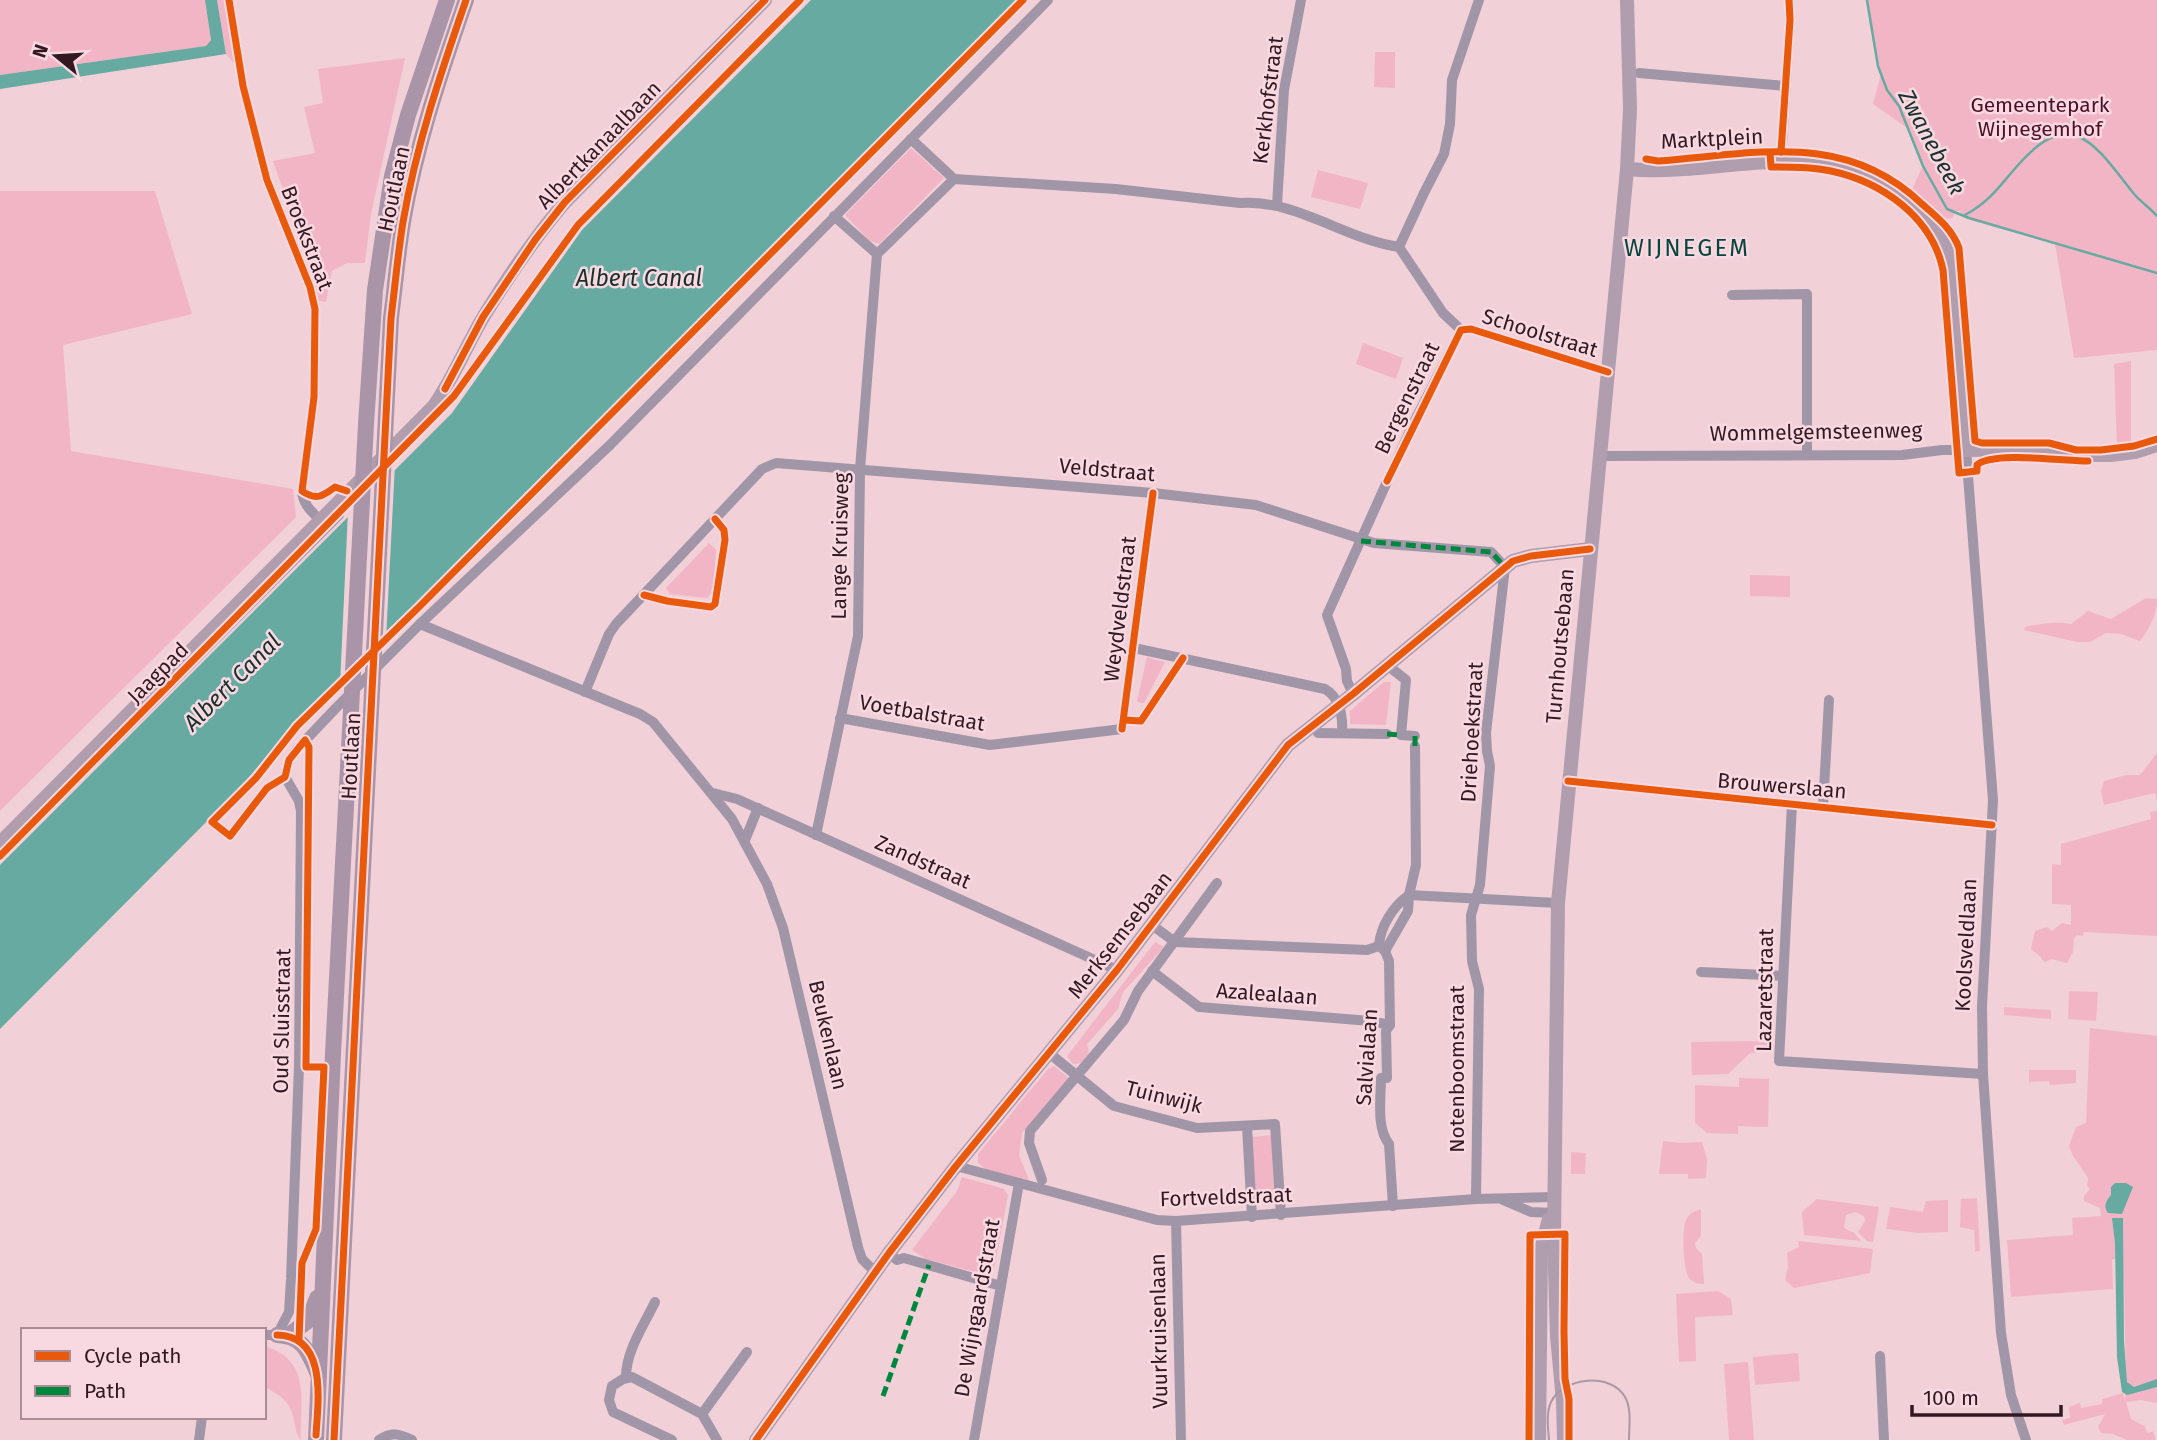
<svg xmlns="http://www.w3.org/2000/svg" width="2157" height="1440" viewBox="0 0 2157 1440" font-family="'Fira Sans',sans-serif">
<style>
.green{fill:#f2b5c6}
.water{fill:#66aaa1}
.pier{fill:#f1d0d8}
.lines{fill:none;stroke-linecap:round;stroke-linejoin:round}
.stream{stroke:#66aaa1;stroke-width:2.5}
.street{stroke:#a196a7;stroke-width:10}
.secondary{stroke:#b09dae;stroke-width:14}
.primary{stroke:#a994a8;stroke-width:16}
.tram{stroke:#aa99a5;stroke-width:2}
.quiet{stroke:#00873e;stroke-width:5;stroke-dasharray:10 5;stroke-linecap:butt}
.cycleway-casing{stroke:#f8d9e1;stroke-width:11}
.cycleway{stroke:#e8590c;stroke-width:7}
.labels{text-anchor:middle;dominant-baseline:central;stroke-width:5;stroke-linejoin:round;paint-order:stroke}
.street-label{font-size:21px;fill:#331821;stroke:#f8d9e1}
.park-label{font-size:21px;fill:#4e1028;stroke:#f8d9e1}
.water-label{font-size:23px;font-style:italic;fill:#19312d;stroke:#f8d9e1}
.quarter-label{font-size:24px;letter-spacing:2px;fill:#08453d;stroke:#f8d9e1}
</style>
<rect width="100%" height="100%" fill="#f1d0d8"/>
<g class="green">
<polygon points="0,0 205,0 211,40 206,46 0,75"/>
<polygon points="217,0 234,0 246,77 226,54"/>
<polygon points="1867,0 2157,0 2157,350 2074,358 2055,244 1970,220 1965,218 1960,211 1956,211 1952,218 1944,219 1911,192 1923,165 1910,130 1873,104 1881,74"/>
<polygon points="1375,52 1395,52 1395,88 1374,87"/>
<polygon points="405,58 371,214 365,263 347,263 332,271 326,302 319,301 309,263 273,161 315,153 304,107 323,103 318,69"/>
<polygon points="911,148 944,178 879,244 870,241 845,215"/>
<polygon points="1318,170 1368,183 1360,209 1311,197"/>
<polygon points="0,191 155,191 192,314 63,345 71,451 293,489 296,517 0,811"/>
<polygon points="1363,343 1403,358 1396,379 1356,364"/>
<polygon points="2131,361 2131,445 2117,447 2114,364"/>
<polygon points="709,543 716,550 713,591 707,598 670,594 666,588"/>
<polygon points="1750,575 1790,576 1790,597 1750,596"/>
<path d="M2146,598L2157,599C2157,615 2149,629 2140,641L2121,634L2106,633L2090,642H2077L2024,630L2025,627C2041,624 2055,621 2071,624L2088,611L2111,619Z"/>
<polygon points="1147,657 1165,662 1144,703 1137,702"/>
<polygon points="1384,682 1391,682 1386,725 1350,724 1350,711"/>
<polygon points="2157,753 2157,800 2155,793 2104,805 2101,791 2104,781 2126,775 2140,775"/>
<polygon points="2157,811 2157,936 2084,932 2083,936 2077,935 2074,938 2073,952 2067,963 2052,959 2045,962 2042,960 2041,957 2031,949 2035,931 2047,927 2052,931 2062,923 2071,925 2071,905 2052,904 2052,864 2061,865 2061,844 2151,819 2150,812"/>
<polygon points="1155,942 1164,947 1123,992 1118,1009 1087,1044 1089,1052 1082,1063 1073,1064 1067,1056"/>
<polygon points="2069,991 2098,992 2096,1021 2068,1019"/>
<polygon points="2004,1007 2051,1010 2051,1019 2004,1015"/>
<polygon points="2090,1028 2157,1036 2157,1379 2137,1387 2157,1385 2157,1403 2141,1400 2126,1402 2131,1419 2144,1426 2148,1433 2153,1431 2156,1440 2127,1440 2113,1434 2101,1433 2098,1427 2105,1414 2064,1425 2062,1420 2070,1418 2069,1407 2080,1403 2081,1408 2102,1404 2102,1399 2123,1393 2125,1399 2126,1391 2132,1387 2128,1385 2126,1377 2124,1285 2120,1257 2112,1260 2113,1289 2011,1297 2007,1240 2073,1235 2072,1218 2101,1216 2100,1208 2084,1201 2084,1196 2090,1189 2087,1185 2088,1178 2073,1156 2069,1146 2076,1127 2086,1123"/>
<polygon points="1768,1041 1768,1049 1749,1054 1728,1074 1692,1075 1691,1042"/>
<polygon points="1054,1066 1069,1078 1022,1133 1019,1155 1029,1180 987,1170 978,1163 978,1154 1048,1069"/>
<polygon points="2029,1070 2076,1070 2076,1083 2050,1085 2049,1081 2029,1082"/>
<polygon points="1739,1078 1769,1079 1768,1127 1738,1126 1738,1134 1707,1133 1695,1123 1695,1085 1739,1087"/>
<polygon points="1272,1135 1276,1201 1255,1204 1252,1137"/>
<polygon points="1663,1141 1682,1143 1702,1142 1707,1159 1706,1178 1688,1179 1688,1174 1659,1174"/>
<polygon points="1571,1152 1586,1153 1585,1174 1571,1174"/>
<polygon points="962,1177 1004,1189 1008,1195 994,1269 988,1274 983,1274 926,1259 912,1250 957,1191"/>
<polygon points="1977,1198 1980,1251 1975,1252 1974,1230 1960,1227 1961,1199"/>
<polygon points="1817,1199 1879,1207 1873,1242 1867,1241 1858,1232 1865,1221 1864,1216 1855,1212 1846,1215 1844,1228 1854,1233 1861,1241 1804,1235 1802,1212"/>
<polygon points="1948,1200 1948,1232 1919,1233 1886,1229 1890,1207 1923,1212 1926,1201"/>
<path d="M1701,1209V1236L1695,1243L1696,1248L1702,1254L1704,1284C1698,1284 1694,1283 1689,1278C1683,1270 1681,1226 1687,1218C1690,1213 1695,1211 1701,1209Z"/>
<polygon points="1798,1241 1873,1249 1870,1273 1794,1288 1785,1280 1788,1267 1787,1253 1799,1247"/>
<polygon points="1718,1291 1731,1299 1733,1315 1695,1317 1696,1361 1679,1362 1676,1294"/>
<path d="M264,1346C312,1360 300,1400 301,1440C293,1431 296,1414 287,1403C282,1396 271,1391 264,1386Z"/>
<polygon points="1798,1353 1800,1381 1755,1385 1753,1357"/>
<polygon points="1748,1362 1754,1440 1729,1440 1724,1364"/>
</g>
<g class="water">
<polygon points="205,0 217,0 226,54 0,89 0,75 206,46 211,40"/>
<polygon points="811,0 1019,0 568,456 288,731 239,789 0,1029 0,865 452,413 582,230"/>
<path d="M2115,1183H2126L2133,1187L2122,1214L2108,1213C2103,1206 2106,1201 2111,1195V1187Z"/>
<polygon points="2112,1218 2123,1218 2123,1221 2124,1341 2127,1382 2134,1387 2157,1379 2157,1387 2127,1395 2122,1392 2117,1357 2115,1243"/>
</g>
<polygon class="pier" points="395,464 386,639 340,685 348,511"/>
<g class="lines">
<g class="stream">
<polyline points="1867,0 1878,66 1887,90 1899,106 1923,166 1947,209 1969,218 2157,273"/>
<path d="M1965,215C1991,201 2000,185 2019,164C2073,103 2097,148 2134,194C2141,202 2150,208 2157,216"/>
</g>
<g class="street">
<path d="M229,0L243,86L267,180L310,287L315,309L314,397L302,491C303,504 311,511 319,519"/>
<polyline points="1639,73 1785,86"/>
<path d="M911,139L954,179L1116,189L1240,203C1296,199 1344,239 1399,247L1443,313L1461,330L1471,329L1608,372"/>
<polyline points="1781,161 1790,20 1789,0"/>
<polyline points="1277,205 1284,90 1301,0"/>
<polyline points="834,216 877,254"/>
<polyline points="1399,247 1424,193 1444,154 1450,124 1452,80 1479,0"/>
<polyline points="1732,295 1807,294 1807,455"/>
<polyline points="1601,456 1902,455 1942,450 1966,450 1993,800 1982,1006 1983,1074 2001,1333 2011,1395 2026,1440"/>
<polyline points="644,595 667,601 711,607 715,604 725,540 724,530 715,519"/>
<polyline points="420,624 640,714 653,722 732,819 767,884 783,928 858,1247 862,1259 875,1272"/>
<path d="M1134,648L1325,689C1340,698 1343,717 1342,733"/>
<polyline points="1387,665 1406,680 1401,735 1415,736"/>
<polyline points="585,692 609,634 616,624 762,469 776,463 1153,493 1256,505 1374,543 1491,552 1505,567 1486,733 1487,751 1490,766 1480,885 1471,915 1472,961 1479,989 1476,1199"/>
<polyline points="1353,694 1347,681 1346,669 1327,615 1413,424 1461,330"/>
<polyline points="840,718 990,745 1122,729 1153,493"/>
<polyline points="1124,720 1141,721 1183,658"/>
<polyline points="1318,733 1387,734"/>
<path d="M1568,781C1710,795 1851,811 1992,825"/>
<polyline points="713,793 737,799 1117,970"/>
<polyline points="1792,804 1779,1061 1983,1074"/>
<polyline points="1823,807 1829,700"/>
<polyline points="212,822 230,836 267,788 285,777"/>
<polyline points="816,835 858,636 860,469 877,254 954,179"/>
<polyline points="745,840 758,808"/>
<polyline points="0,856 339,515"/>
<polyline points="1152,925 1175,942 1367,950 1379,946 1385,951 1408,911 1409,895 1416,865 1415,746"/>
<path d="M1379,946C1380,927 1393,906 1409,895L1558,903"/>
<path d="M1385,951L1389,961L1390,1025L1386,1031L1387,1078H1381C1381,1098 1376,1128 1389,1144L1393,1206"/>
<polyline points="1152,971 1199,1007 1370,1021 1390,1025"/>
<polyline points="1701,972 1783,976"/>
<polyline points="1049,1053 1114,1106 1197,1128 1275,1124 1281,1215"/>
<polyline points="1247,1126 1252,1217"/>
<polyline points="956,1166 1157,1220 1176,1221 1476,1199 1554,1197"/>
<polyline points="1042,1180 1029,1143 1030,1131 1124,1020 1138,991 1217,883"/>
<polyline points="1503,1200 1531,1212 1554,1213"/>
<polyline points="1176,1221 1181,1440"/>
<polyline points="889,1253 897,1260 904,1258 1001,1286"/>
<polyline points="264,1335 277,1335 289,1312 291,1279 299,1066 301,811 299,801 285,777 289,760 297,749 336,708 420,624 610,445 1048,0"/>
<polyline points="1880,1356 1884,1440"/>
<path d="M626,1377C626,1351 644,1325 655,1302"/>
<polyline points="702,1414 747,1352"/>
<polyline points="199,1440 202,1417"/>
<path d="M379,1440C392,1432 398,1433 412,1440"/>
<polyline points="672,1440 613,1412 609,1400 612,1386 623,1379 632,1377 702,1414 717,1440"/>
<polyline points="974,1440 1019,1183"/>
</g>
<g class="secondary">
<path d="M1627,169C1729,178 1820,129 1910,205C1927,219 1941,232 1949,254L1966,450L2042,449L2072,455H2110L2135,452L2157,445"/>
<path d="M0,843L434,406C454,377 466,346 484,316C508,277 535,237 565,202L765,0"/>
<polyline points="756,1440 889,1253 956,1166 1117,970 1288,745 1353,694 1513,561 1531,556 1590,549"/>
<polyline points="1539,1440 1541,1249 1549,1219"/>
<polyline points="1564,1440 1563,1401 1557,1336 1554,1235 1558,903 1627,169 1630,109 1627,0"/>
</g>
<g class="primary">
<path d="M277,1335C304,1336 308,1352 318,1374"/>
<polyline points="289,1335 309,1320 317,1298"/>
<polyline points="316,1440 333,1054 366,424 375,290 392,176 408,115 447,0"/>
<path d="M334,1440L391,318C395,286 398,253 403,222C416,146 441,72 466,0"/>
</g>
<path class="tram" d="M1549,1440C1548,1428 1546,1413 1551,1402C1563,1377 1611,1372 1625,1397C1632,1409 1629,1427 1629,1440"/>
<g class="quiet">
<polyline points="1361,541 1491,552 1505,567"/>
<polyline points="1387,734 1401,735"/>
<polyline points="1415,746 1415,736"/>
<polyline points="883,1396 929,1265"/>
</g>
<defs>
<g id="cycleway">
<path d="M229,0L243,86L267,180L310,287L315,309L314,397L302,491C316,501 323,496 335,487L347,491"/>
<polyline points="1781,152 1790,20 1789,0"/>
<path d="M1770,153L1771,167C1792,167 1811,167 1831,171C1882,182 1932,217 1943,270L1959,473L1977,471V465C1993,451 2064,461 2088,461"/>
<path d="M1646,159L1658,161C1755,154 1845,130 1922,204C1937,217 1952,229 1959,248L1975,441L1982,443H2049L2076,450H2101L2134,446L2157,439"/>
<polyline points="445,389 483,317 535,240 565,202 765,0"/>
<polyline points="1387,481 1461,330 1471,329 1608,372"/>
<polyline points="644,595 667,601 711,607 715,604 725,540 724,530 715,519"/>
<polyline points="1124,720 1141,721 1183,658"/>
<polyline points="1122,729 1153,493"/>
<path d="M1568,781C1710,795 1851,811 1992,825"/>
<polyline points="0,856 454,396 578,225 800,0"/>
<path d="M277,1335C328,1336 318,1402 316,1435"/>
<polyline points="299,1340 302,1263 316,1229 324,1067 306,1067 309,747 305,740 289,760 285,777 267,788 230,836 212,822 256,778 297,726 420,606 1023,0"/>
<path d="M334,1440L391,318C395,286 398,253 403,222C416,146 441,72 466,0"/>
<polyline points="756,1440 889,1253 956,1166 1117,970 1288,745 1353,694 1513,561 1531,556 1590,549"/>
<polyline points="1529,1440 1530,1235 1565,1234 1564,1331 1565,1379 1569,1399 1569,1440"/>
</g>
</defs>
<use href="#cycleway" class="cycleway-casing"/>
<use href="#cycleway" class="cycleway"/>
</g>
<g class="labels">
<g class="street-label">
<text transform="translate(1268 100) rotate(-83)">Kerkhofstraat</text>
<text transform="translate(1712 139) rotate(-3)">Marktplein</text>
<text transform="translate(599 145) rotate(-46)">Albertkanaalbaan</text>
<text transform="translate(394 189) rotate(-78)">Houtlaan</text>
<text transform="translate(307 238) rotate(69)">Broekstraat</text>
<text transform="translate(1540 333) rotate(17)">Schoolstraat</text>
<text transform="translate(1407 398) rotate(-64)">Bergenstraat</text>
<text transform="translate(1816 432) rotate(-1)">Wommelgemsteenweg</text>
<text transform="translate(1107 470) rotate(5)">Veldstraat</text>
<text transform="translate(840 546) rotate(-89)">Lange Kruisweg</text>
<text transform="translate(1120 609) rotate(-83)">Weydveldstraat</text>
<text transform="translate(1560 646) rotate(-85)">Turnhoutsebaan</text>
<text transform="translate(158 673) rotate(-45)">Jaagpad</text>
<text transform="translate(922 713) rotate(10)">Voetbalstraat</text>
<text transform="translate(1472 732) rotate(-87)">Driehoekstraat</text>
<text transform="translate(351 756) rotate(-87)">Houtlaan</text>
<text transform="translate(1782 786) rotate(5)">Brouwerslaan</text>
<text transform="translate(923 862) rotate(24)">Zandstraat</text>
<text transform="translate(1120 935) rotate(-52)">Merksemsebaan</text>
<text transform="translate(1966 945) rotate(-87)">Koolsveldlaan</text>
<text transform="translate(1765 990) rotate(-89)">Lazaretstraat</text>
<text transform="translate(1267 994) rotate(4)">Azalealaan</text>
<text transform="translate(282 1021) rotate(-89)">Oud Sluisstraat</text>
<text transform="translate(828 1035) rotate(77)">Beukenlaan</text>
<text transform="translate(1367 1057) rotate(-86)">Salvialaan</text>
<text transform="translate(1457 1069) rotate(-90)">Notenboomstraat</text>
<text transform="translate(1164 1097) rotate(14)">Tuinwijk</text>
<text transform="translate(1226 1197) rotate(-2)">Fortveldstraat</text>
<text transform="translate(977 1308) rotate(-80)">De Wijngaardstraat</text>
<text transform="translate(1159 1331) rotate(-91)">Vuurkruisenlaan</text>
</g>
<g class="park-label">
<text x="2040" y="105">Gemeentepark<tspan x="2040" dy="24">Wijnegemhof</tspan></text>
</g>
<g class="water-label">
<text transform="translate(1932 142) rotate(62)">Zwanebeek</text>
<text x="639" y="278">Albert Canal</text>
<text transform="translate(232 682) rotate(-45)">Albert Canal</text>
</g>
<g class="quarter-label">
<text x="1687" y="248">WIJNEGEM</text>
</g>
</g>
<rect x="21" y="1328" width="245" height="91" fill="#f8d9e1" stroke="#a98c94" stroke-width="2"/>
<rect x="35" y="1351" width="35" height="10" fill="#e8590c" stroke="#a98c94" stroke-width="2"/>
<text x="84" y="1363" font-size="21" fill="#331821">Cycle path</text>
<rect x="35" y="1386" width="35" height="10" fill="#00873e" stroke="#a98c94" stroke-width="2"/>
<text x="84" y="1398" font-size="21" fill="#331821">Path</text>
<g transform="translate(56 56) rotate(288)" stroke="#f8d9e1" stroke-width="5" paint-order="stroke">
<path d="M0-5L12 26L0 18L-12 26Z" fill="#331821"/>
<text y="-10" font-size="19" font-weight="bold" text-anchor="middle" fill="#331821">N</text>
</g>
<path d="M1912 1405v10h149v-10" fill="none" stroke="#331821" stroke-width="3.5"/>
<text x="1923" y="1405" font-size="21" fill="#331821" stroke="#f8d9e1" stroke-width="5" paint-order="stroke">100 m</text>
</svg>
